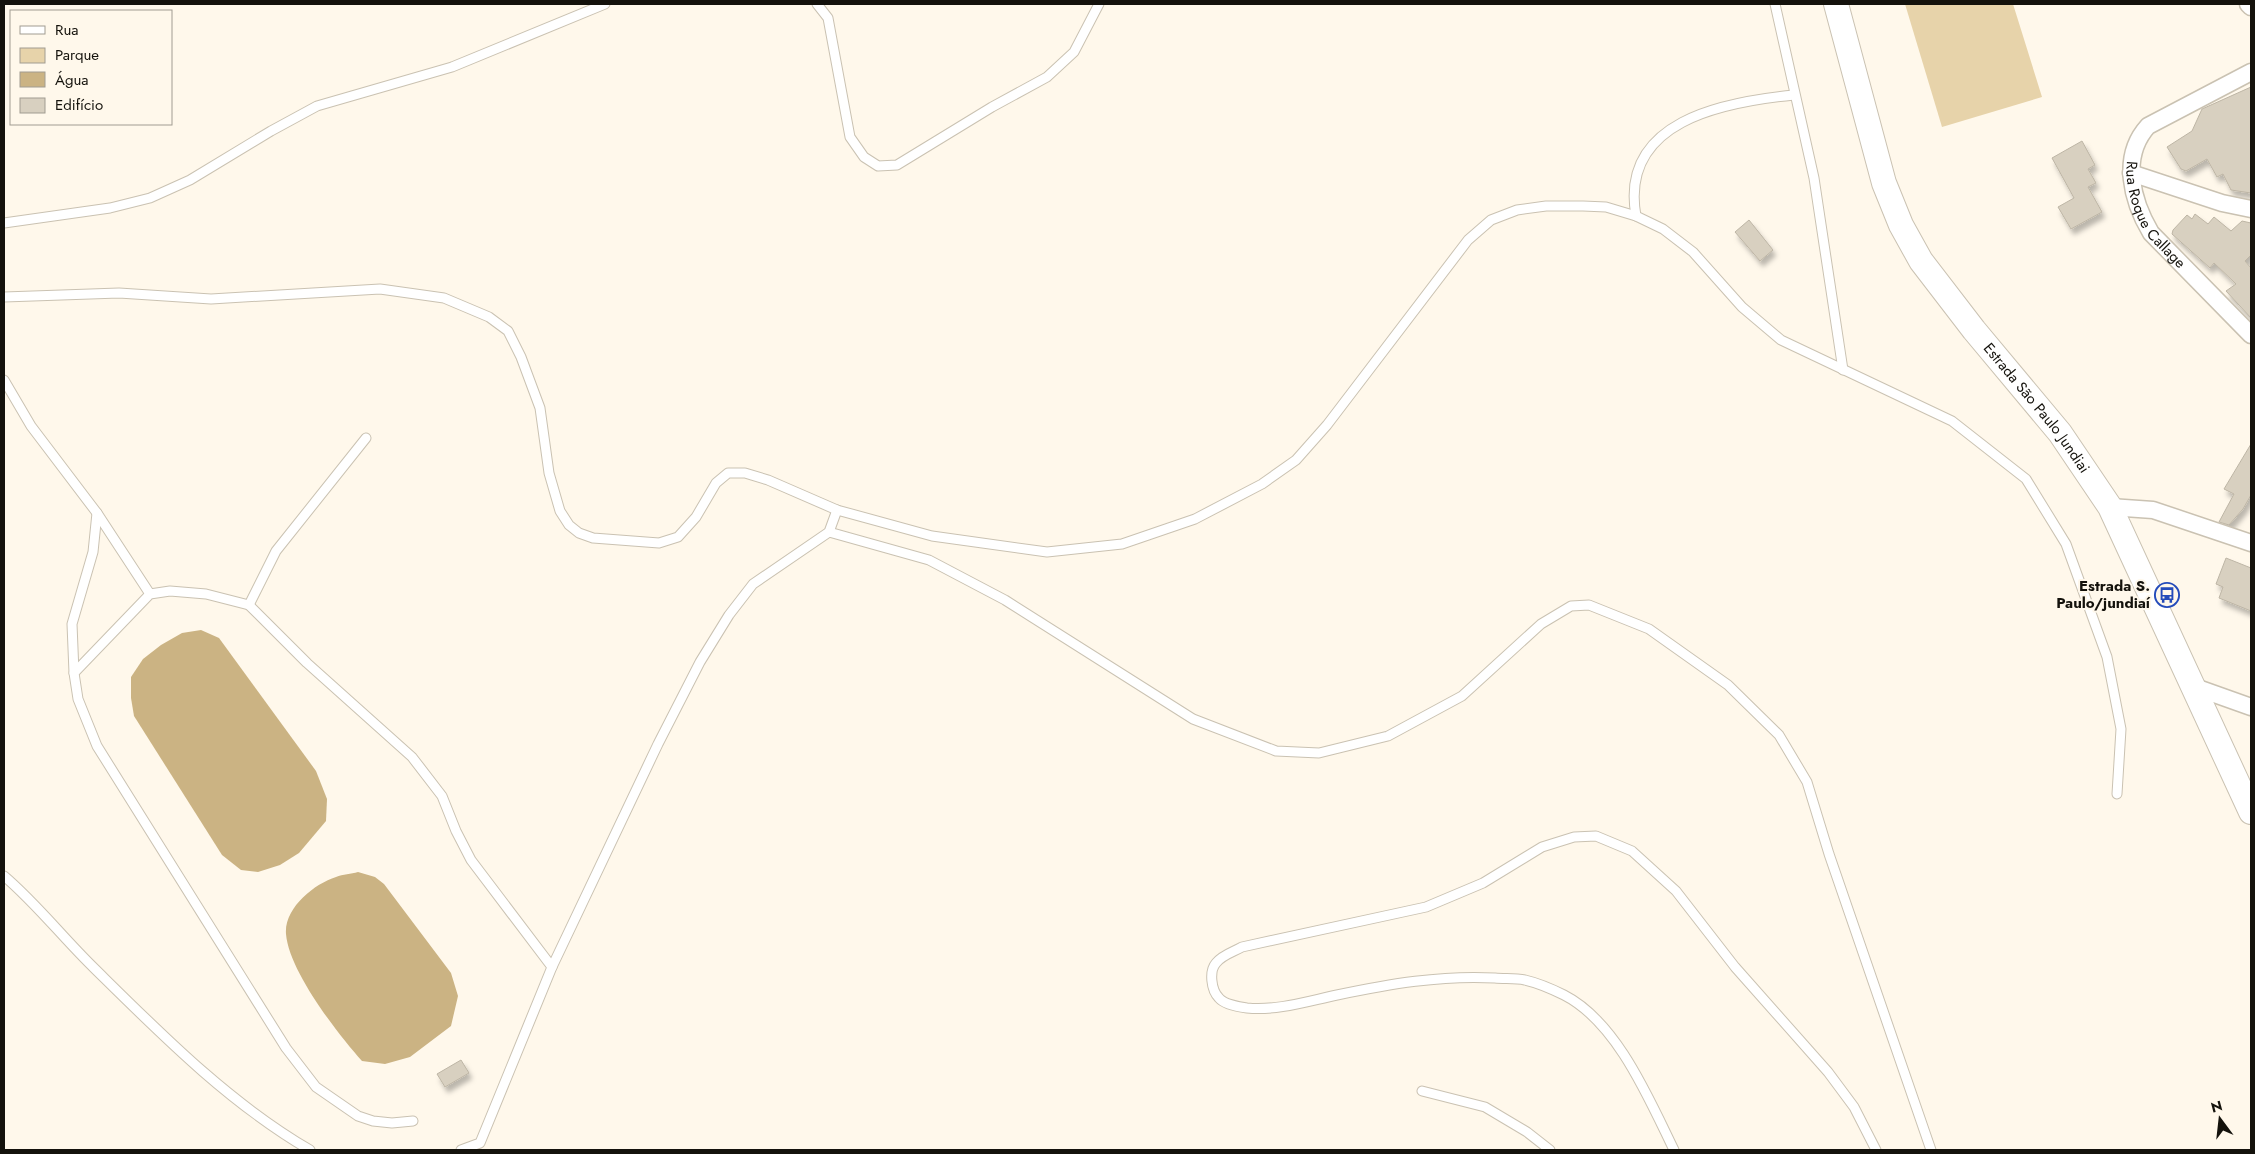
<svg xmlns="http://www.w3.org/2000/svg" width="2255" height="1154" viewBox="0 0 2255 1154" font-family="Jost,sans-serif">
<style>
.green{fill:#e7d3aa}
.water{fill:#cbb383}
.building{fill:#d8d0c0;stroke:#bdb5a5;filter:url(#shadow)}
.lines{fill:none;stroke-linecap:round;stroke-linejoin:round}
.lane-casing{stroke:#cac2b2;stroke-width:11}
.street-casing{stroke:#cac2b2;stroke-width:19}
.secondary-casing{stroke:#cac2b2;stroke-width:26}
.lane{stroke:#fff;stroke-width:9}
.street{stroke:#fff;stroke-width:16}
.secondary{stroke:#fff;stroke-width:24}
.labels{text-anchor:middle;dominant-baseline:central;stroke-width:4;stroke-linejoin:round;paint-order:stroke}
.street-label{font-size:15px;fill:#14120c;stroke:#fff8eb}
.poi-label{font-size:15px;font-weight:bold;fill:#14120c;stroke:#fff8eb;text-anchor:end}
</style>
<defs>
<filter id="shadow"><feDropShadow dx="3" dy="5.5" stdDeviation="2.5" flood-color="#0004"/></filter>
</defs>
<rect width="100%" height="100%" fill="#fff8eb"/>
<polygon class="green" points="1905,4 2013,4 2042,97 1942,127"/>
<g class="water">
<polygon points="201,630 219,638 316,771 327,799 326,821 299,853 280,865 258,872 241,870 222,855 134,716 131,698 131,677 143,659 161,645 182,633"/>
<path d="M358,872L375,877L384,884L451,973L458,996L451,1026L410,1057L385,1064L362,1061C337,1033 289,971 286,934C284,908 314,884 336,877C343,874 351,874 358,872Z"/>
</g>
<g class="building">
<polygon points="2251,87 2251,193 2231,190 2223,174 2217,177 2207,159 2186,171 2181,169 2167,147 2192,131 2202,109"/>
<polygon points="2082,141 2095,165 2088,169 2096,183 2088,187 2102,212 2071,229 2058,207 2074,198 2052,158"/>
<polygon points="2195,214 2208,224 2214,217 2231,231 2242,221 2251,223 2251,255 2245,261 2251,268 2251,318 2226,291 2236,284 2214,263 2210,268 2172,234 2173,230 2187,215 2192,219"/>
<polygon points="1749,220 1773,250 1760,261 1735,232"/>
<polygon points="2251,444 2251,495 2243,509 2229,525 2219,522 2234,494 2224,489"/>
<polygon points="2226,558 2251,568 2251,611 2219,598 2223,587 2216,584"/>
<polygon points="461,1060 469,1073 445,1087 437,1074"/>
</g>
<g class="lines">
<defs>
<g id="lane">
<polyline points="817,4 828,18 850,137 864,157 878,166 897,165 992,107 1047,77 1074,52 1099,4"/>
<polyline points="1775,4 1814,178 1843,370"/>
<path d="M1636,216C1619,121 1723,102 1794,95"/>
<polyline points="4,223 110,208 150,198 190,180 271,131 317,106 452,67 605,4"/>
<polyline points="4,297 119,293 211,299 380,289 444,298 489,317 508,331 521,357 540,408 549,473 560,511 569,525 579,533 593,538 659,543 678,537 696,517 716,483 728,473 745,473 768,480 837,510 932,536 1047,552 1122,544 1195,519 1262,484 1296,460 1327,425 1468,240 1491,220 1517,210 1546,206 1583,206 1606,207 1636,216 1663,229 1693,252 1742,307 1781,340 1952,421 2026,479 2066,544 2107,657 2121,729 2117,794"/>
<polyline points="4,380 31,426 97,513 150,594"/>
<polyline points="829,532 929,560 1005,600 1193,719 1276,751 1319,753 1388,736 1462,696 1541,624 1571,606 1589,605 1649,629 1728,685 1779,735 1807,782 1829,854 1931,1150"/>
<polyline points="249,605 276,551 366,438"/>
<polyline points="74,673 72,624 93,552 97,513"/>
<path d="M4,876C37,904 63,938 94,968C161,1034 229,1103 310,1150"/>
<polyline points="552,967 658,744 700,662 729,615 753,584 829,532 837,510"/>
<polyline points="1422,1091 1485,1107 1527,1132 1550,1150"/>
<polyline points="413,1121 392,1123 373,1121 358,1116 316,1087 286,1048 97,746 78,699 74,673 150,594 170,591 206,594 249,605 307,663 412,757 442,796 456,831 471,860 552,967 480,1143 461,1150"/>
<path d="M1674,1150C1649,1099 1617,1022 1564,995C1552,989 1538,983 1525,980C1515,978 1504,979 1495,978C1441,975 1389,984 1337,995C1308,1001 1277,1011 1247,1008C1239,1007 1224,1004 1219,998C1211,990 1209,971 1216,963C1222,955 1233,952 1242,947L1426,907L1483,883L1542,847L1574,837L1596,836L1632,851L1676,891L1735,967L1828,1072L1854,1107L1876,1150"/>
</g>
<g id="street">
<polyline points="2248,4 2251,7"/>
<path id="s1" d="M2251,72L2148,126C2120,157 2132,201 2151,233L2251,335"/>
<polyline points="2131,173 2222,203 2251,209"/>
<polyline points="2110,507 2153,510 2251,543"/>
<polyline points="2192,686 2251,707"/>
</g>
<g id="secondary">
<path id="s2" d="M1836,4L1884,183L1901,225L1921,261L1974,330L2060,433L2110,507L2251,812"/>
</g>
</defs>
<use href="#lane" class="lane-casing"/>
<use href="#street" class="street-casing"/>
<use href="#secondary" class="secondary-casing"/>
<use href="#lane" class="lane"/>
<use href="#street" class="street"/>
<use href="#secondary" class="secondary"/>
</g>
<defs>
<symbol id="bus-ring" viewBox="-11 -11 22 22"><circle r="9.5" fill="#fff8eb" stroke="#244bba" stroke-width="1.5"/><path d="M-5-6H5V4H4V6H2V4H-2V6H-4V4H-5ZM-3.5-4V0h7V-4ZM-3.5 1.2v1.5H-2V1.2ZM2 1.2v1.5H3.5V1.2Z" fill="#244bba"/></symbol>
</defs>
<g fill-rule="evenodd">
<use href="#bus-ring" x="2153" y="581" width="28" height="28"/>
</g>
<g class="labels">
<g class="street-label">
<text stroke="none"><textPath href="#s1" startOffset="216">Rua Roque Callage</textPath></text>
<text stroke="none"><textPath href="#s2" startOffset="459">Estrada São Paulo Jundiai</textPath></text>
</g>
<g class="poi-label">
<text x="2150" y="586">Estrada S.<tspan x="2150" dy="17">Paulo/jundiaí</tspan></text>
</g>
</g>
<rect width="2255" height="1154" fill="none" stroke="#14120c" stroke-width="10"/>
<rect x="10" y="10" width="162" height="115" fill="#fff8eb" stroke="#a19c92"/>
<rect x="20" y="26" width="25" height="8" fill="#ffffff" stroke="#a19c92"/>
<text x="55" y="35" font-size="15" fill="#14120c">Rua</text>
<rect x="20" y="48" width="25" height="15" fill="#e7d3aa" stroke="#a19c92"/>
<text x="55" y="60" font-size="15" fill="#14120c">Parque</text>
<rect x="20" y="72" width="25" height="15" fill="#cbb383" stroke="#a19c92"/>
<text x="55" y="85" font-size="15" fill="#14120c">Água</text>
<rect x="20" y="98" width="25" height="15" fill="#d8d0c0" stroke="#a19c92"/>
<text x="55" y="110" font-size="15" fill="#14120c">Edifício</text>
<g transform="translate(2220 1119) rotate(345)" stroke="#fff8eb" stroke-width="4" paint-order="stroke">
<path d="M0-4L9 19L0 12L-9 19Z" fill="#14120c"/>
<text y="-8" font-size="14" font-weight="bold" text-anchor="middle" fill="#14120c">N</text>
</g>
</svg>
